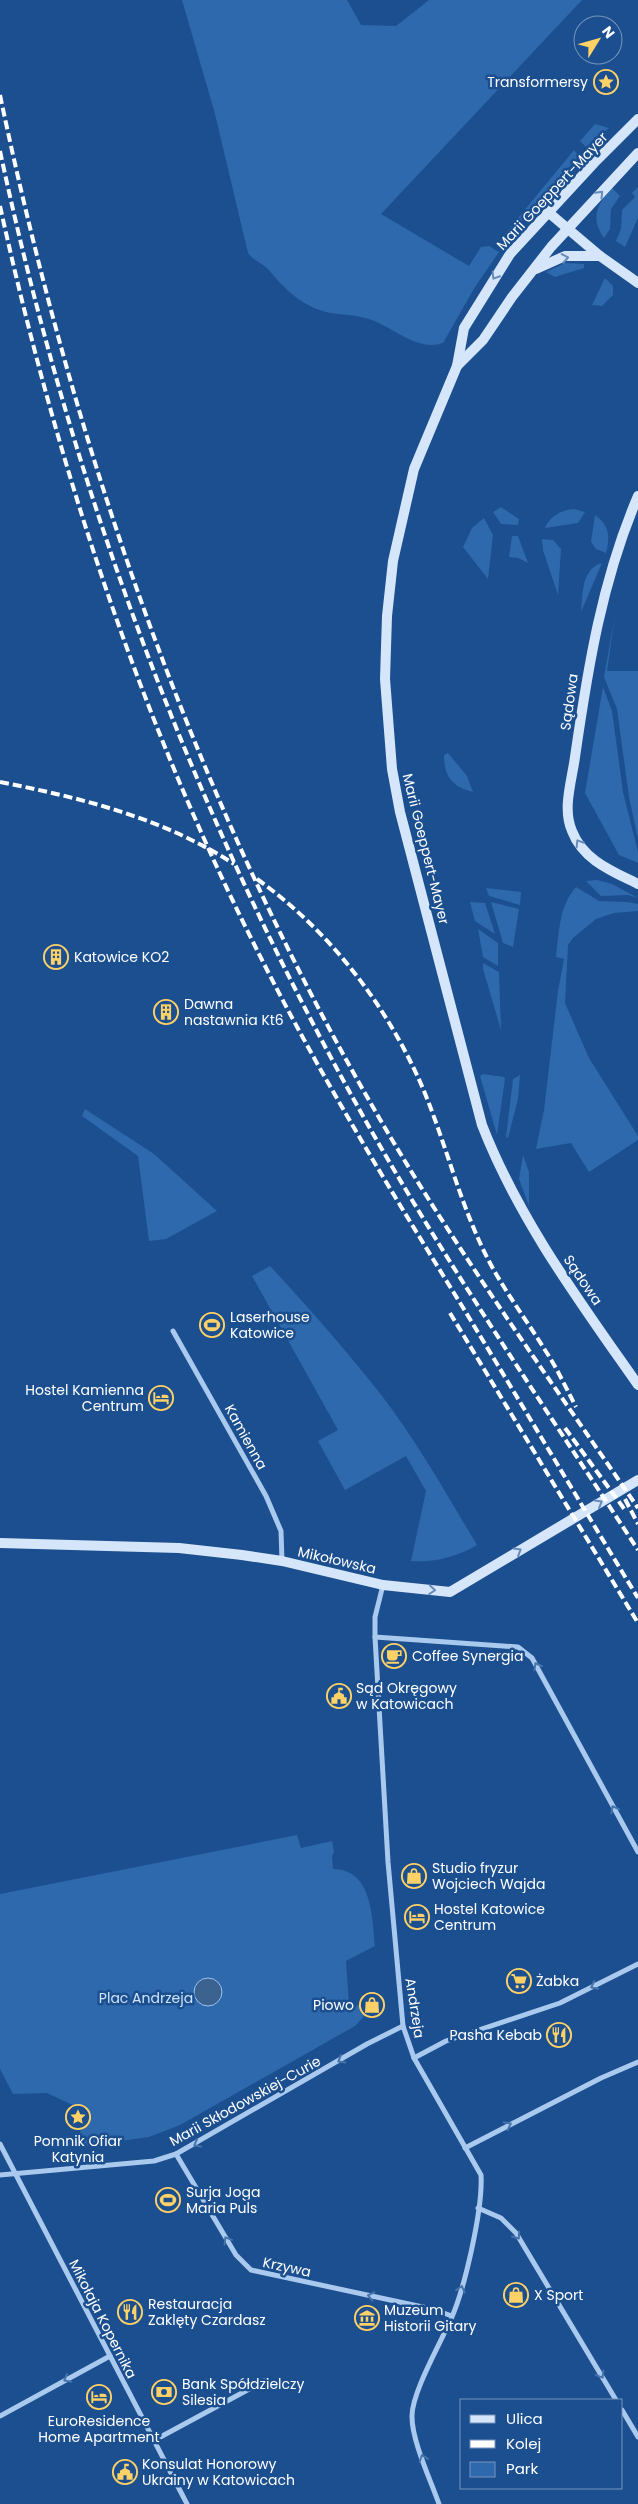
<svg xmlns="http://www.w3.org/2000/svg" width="638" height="2504" viewBox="0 0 638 2504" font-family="Poppins,sans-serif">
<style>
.green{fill:#2e69ad}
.water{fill:#3c6290;stroke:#9cc4f0}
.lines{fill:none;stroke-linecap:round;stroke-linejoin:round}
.street{stroke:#a9c9ee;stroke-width:5}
.secondary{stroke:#d6e6fa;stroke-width:10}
.rail{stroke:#fff;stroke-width:4;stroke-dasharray:9 4;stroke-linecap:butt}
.oneway{stroke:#668bba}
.oneway2{stroke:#4674ac}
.labels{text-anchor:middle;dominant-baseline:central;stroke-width:5;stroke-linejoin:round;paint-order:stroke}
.poi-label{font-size:14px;fill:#fff;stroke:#1b4f8f;text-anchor:start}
.street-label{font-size:14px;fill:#fff;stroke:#1b4f8f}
.park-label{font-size:14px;fill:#cfe3fa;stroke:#1b4f8f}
</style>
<rect width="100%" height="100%" fill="#1b4f8f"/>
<g class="green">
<path d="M182,0H347L361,25L396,26L429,0H582L381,214L469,266L481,247L489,246L499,252L475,287L443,343C416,352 394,327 369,319C356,315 344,315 331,313C304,308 285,290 269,270C262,263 254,261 248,253L215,114Z"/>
<polygon points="595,124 609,128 586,147 580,141"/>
<polygon points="574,150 579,156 539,200 504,243 500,240"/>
<polygon points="638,187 638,218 625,247 616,241 621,229 622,210 635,197 632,193"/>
<path d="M612,188L620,196L611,209L610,229L604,238C590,218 597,204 612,188Z"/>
<polygon points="565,263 584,264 584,268 555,277 546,272"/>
<polygon points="605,278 613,286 613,295 602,306 592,305"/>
<polygon points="501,507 519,519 518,525 501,524 493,512"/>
<path d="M574,509L585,512L578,523L545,528C550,516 561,510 574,509Z"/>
<path d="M595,515C610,526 610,537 606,553L596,549L591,542Z"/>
<polygon points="484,518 493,535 488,579 463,547 472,528"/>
<polygon points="512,536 518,536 528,563 518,558 509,557"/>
<polygon points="542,539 553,540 561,549 558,595 543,550"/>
<path d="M602,563L581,612C583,594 581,569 602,563Z"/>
<polygon points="615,615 607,671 638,671 638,839 629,797 617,709 604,677"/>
<polygon points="603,687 612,711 623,792 638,852 638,863 619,855 585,793"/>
<path d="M448,753L467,776L473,792C452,787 444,776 444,755Z"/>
<polygon points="597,880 612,884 638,898 628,895 601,896 586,881"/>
<path d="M576,887L599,901L627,902L638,904V911L614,913L596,919L573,938L568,945L565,1003L589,1058L638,1136V1140L589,1172L571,1143L536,1149L544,1110L558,991L564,959L556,957C559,932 559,906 576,887Z"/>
<polygon points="486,888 521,892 520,905 489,896"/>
<polygon points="470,902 485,903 495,934 475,921"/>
<polygon points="491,902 519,909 513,947 503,943"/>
<polygon points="478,929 498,943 498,966 483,957"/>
<polygon points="483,963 499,972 501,1030 483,969"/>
<polygon points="483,1074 504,1077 505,1079 497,1135 480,1076"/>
<polygon points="520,1075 518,1099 508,1138 506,1137 513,1079"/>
<polygon points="85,1109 154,1154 217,1211 166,1239 149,1241 138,1156 82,1116"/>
<polygon points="523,1155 529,1172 529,1206 519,1179"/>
<path d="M270,1266C309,1308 347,1351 382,1396C418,1443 447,1495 477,1545C457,1557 433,1563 411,1561L426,1491L406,1456L345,1490L318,1441L338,1430L252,1276Z"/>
<path d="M297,1835L301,1848L332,1841L334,1852L332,1856L333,1869C373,1869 372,1919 375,1946L346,1961L349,2004L354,2007L363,2003L367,2013L355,2026L180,2125L149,2137L79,2147C79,2144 78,2138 79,2134C83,2125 89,2121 83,2110L47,2093L13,2094L0,2069V1894Z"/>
</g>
<circle class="water" cx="208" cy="1992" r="14"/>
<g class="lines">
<g class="street">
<polyline points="173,1331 266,1496 281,1531 282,1561"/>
<path d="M383,1585L375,1617V1637L388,1862L403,2026L414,2058L481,2175C483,2208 465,2288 451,2319C441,2342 411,2394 412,2417C412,2441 431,2481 439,2504"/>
<polyline points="375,1637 518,1647 532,1658 638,1852"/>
<polyline points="414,2058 446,2041 560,2003 638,1964"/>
<polyline points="0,2144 187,2504"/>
<polyline points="465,2148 601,2078 638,2062"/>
<polyline points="176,2154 236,2255 251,2270 432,2309 452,2316"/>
<polyline points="0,2175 154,2161 176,2154 367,2044 403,2026"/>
<polyline points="478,2208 501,2218 516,2233 616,2400"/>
<polyline points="622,2410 638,2437"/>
<polyline points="0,2416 110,2356"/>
<polyline points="153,2441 266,2380"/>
</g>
<g class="secondary">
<path d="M638,119L594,163L510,254L464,328L457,366L414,469L393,561L387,616L385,679L392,769L400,812L482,1125C519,1220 580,1302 638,1385"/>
<polyline points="548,212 600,256 638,283"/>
<polyline points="536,269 565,256 600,256"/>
<polyline points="457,366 483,340 512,297 551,247 638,153"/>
<path d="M638,496C602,580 588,667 575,757C572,780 562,809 572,831C583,860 612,871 638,884"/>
<polyline points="0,1543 179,1548 242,1555 282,1561 383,1585 450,1592 638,1480"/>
</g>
<g class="rail">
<path d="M0,95C73,443 189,785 366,1095C447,1238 545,1372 638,1508"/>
<path d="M0,151C71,483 185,792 348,1089C435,1248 539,1398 638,1550"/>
<path d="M0,206C56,461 137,711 254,944C316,1069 389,1188 462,1306C521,1403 579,1501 638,1598"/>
<path d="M0,782C82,798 163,818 234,864"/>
<path d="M257,879C331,932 389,1008 424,1091C445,1142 458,1196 482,1247C499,1284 524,1316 545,1350C557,1368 566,1388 576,1407"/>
<polyline points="450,1313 638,1623"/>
<polyline points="565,1428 625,1510"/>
<polyline points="625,1499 638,1524"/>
</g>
</g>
<defs><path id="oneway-chevron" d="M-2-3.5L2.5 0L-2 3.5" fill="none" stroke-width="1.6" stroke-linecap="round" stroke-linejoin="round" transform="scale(1.25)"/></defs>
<g class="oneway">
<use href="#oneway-chevron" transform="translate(600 194) rotate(-47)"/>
<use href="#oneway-chevron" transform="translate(565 258) rotate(-10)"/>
<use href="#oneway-chevron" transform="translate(495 276) rotate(122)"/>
<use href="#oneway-chevron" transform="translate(579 843) rotate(-122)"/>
<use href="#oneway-chevron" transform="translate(599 1503) rotate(-31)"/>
<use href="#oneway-chevron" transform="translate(518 1551) rotate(-31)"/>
<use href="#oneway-chevron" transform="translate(432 1590) rotate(5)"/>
</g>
<g class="oneway2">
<use href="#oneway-chevron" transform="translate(537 1666) rotate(-119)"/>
<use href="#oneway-chevron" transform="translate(614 1809) rotate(-119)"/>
<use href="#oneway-chevron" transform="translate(594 1986) rotate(153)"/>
<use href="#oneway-chevron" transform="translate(341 2060) rotate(150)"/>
<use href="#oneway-chevron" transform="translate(508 2125) rotate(-27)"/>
<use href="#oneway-chevron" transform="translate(197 2144) rotate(151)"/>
<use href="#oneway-chevron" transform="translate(517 2236) rotate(55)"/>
<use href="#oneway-chevron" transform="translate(227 2240) rotate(-121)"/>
<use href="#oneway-chevron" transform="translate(461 2289) rotate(-75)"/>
<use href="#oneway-chevron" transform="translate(371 2296) rotate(-168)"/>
<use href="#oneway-chevron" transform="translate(601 2375) rotate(59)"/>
<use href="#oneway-chevron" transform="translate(67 2379) rotate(151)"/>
<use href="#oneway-chevron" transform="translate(423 2458) rotate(-109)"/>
</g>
<defs>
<symbol id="sight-ring" viewBox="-11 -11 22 22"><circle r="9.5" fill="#1b4f8f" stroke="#ffd166" stroke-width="1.5"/><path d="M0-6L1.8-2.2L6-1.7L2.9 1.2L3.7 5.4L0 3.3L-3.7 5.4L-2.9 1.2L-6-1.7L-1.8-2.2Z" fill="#ffd166"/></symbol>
<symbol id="building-ring" viewBox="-11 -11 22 22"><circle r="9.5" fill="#1b4f8f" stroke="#ffd166" stroke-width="1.5"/><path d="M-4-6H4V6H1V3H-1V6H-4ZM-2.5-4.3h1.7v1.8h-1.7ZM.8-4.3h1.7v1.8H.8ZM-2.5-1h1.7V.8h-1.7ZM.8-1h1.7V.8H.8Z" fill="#ffd166"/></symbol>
<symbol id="stadium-ring" viewBox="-11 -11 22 22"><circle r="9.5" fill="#1b4f8f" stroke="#ffd166" stroke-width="1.5"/><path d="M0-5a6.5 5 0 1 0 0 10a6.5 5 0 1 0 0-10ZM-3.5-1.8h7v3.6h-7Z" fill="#ffd166"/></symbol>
<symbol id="hotel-ring" viewBox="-11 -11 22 22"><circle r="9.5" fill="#1b4f8f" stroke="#ffd166" stroke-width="1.5"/><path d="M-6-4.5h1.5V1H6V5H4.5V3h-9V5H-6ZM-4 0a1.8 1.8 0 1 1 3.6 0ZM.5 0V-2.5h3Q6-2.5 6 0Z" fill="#ffd166"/></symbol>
<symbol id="cafe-ring" viewBox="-11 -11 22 22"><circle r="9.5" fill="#1b4f8f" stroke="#ffd166" stroke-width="1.5"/><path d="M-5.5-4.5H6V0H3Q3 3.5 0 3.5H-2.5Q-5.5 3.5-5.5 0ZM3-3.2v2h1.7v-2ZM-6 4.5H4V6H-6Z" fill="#ffd166"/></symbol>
<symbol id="civic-ring" viewBox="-11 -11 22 22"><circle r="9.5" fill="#1b4f8f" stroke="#ffd166" stroke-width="1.5"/><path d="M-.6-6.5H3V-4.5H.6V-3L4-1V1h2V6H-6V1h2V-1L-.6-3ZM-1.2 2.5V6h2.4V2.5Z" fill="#ffd166"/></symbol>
<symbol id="shop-ring" viewBox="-11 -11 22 22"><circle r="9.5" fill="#1b4f8f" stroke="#ffd166" stroke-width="1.5"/><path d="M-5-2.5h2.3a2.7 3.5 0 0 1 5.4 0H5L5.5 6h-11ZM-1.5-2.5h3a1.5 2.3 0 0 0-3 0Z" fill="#ffd166"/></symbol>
<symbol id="supermarket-ring" viewBox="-11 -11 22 22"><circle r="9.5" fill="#1b4f8f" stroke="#ffd166" stroke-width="1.5"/><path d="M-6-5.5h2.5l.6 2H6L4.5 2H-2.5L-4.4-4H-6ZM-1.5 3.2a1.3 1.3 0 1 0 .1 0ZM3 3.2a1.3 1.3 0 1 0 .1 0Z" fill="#ffd166"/></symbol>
<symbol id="restaurant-ring" viewBox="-11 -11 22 22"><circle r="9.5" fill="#1b4f8f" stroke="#ffd166" stroke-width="1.5"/><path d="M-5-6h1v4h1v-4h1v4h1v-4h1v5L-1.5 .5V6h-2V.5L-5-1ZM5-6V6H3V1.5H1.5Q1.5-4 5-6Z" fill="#ffd166"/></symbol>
<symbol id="museum-ring" viewBox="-11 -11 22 22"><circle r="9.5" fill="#1b4f8f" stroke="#ffd166" stroke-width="1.5"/><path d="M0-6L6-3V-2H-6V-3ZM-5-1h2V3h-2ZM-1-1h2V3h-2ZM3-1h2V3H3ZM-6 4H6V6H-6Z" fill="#ffd166"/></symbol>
<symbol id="bank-ring" viewBox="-11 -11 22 22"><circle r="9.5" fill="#1b4f8f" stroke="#ffd166" stroke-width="1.5"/><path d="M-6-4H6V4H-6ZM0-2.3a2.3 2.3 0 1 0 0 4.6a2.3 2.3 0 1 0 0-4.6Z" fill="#ffd166"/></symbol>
</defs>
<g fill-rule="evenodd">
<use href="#sight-ring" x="592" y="68" width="28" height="28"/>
<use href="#building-ring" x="42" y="943" width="28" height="28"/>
<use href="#building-ring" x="152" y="998" width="28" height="28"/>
<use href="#stadium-ring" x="198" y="1311" width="28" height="28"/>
<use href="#hotel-ring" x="147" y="1384" width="28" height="28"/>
<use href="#cafe-ring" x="380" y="1642" width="28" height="28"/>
<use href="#civic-ring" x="325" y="1682" width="28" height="28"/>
<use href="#shop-ring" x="400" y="1862" width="28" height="28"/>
<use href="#hotel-ring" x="403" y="1903" width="28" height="28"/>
<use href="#supermarket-ring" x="505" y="1967" width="28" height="28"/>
<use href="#shop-ring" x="358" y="1991" width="28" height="28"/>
<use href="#restaurant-ring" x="545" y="2021" width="28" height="28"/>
<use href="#sight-ring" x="64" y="2103" width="28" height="28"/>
<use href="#stadium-ring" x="154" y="2186" width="28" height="28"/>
<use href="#shop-ring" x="502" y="2281" width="28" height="28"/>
<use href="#restaurant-ring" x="116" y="2298" width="28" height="28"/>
<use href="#museum-ring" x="353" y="2304" width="28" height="28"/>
<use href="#bank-ring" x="150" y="2378" width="28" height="28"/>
<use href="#hotel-ring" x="85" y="2383" width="28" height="28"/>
<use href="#civic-ring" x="111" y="2458" width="28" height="28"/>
</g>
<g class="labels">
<g class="poi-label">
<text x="588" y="82" text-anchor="end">Transformersy</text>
<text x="74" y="957">Katowice KO2</text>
<text x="184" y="1004">Dawna<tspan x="184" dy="16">nastawnia Kt6</tspan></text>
<text x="230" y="1317">Laserhouse<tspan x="230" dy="16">Katowice</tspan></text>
<text x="144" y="1390" text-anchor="end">Hostel Kamienna<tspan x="144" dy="16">Centrum</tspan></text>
<text x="412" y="1656">Coffee Synergia</text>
<text x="356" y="1688">Sąd Okręgowy<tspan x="356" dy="16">w Katowicach</tspan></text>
<text x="432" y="1868">Studio fryzur<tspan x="432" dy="16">Wojciech Wajda</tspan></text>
<text x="434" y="1909">Hostel Katowice<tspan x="434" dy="16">Centrum</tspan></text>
<text x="536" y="1981">Żabka</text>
<text x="354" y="2005" text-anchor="end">Piowo</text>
<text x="542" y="2035" text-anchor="end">Pasha Kebab</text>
<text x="78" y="2141" text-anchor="middle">Pomnik Ofiar<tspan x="78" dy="16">Katynia</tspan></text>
<text x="186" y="2192">Surja Joga<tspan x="186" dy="16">Maria Puls</tspan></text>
<text x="534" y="2295">X Sport</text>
<text x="148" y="2304">Restauracja<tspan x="148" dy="16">Zaklęty Czardasz</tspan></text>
<text x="384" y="2310">Muzeum<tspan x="384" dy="16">Historii Gitary</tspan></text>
<text x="182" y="2384">Bank Spółdzielczy<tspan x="182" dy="16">Silesia</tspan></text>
<text x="99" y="2421" text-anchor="middle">EuroResidence<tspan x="99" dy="16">Home Apartment</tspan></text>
<text x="142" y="2464">Konsulat Honorowy<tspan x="142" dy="16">Ukrainy w Katowicach</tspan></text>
</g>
<g class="street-label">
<text transform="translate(552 191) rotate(-47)">Marii Goeppert-Mayer</text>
<text transform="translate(569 702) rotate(-82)">Sądowa</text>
<text transform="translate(426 849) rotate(76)">Marii Goeppert-Mayer</text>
<text transform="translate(583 1280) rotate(56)">Sądowa</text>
<text transform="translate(246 1437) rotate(61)">Kamienna</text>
<text transform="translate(337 1560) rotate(13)">Mikołowska</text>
<text transform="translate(415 2008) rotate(81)">Andrzeja</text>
<text transform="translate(245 2101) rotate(-29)">Marii Skłodowskiej-Curie</text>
<text transform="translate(287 2267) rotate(12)">Krzywa</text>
<text transform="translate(103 2319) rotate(63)">Mikołaja Kopernika</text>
</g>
<g class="park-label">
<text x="146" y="1998">Plac Andrzeja</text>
</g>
</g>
<rect x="460" y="2399" width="162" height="90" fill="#1b4f8f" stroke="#7695bc"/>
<rect x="470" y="2415" width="25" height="8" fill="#d6e6fa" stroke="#7695bc"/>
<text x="506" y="2424" font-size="15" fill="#ffffff">Ulica</text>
<rect x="470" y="2440" width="25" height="8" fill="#ffffff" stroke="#7695bc"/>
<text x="506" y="2449" font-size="15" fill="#ffffff">Kolej</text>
<rect x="470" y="2462" width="25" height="15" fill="#2e69ad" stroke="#7695bc"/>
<text x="506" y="2474" font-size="15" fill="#ffffff">Park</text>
<g transform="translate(598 40) rotate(53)"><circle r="24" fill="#1b4f8f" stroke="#7695bc"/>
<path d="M0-4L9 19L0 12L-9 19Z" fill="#ffd166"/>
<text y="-8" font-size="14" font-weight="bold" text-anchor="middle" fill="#ffffff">N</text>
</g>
</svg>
